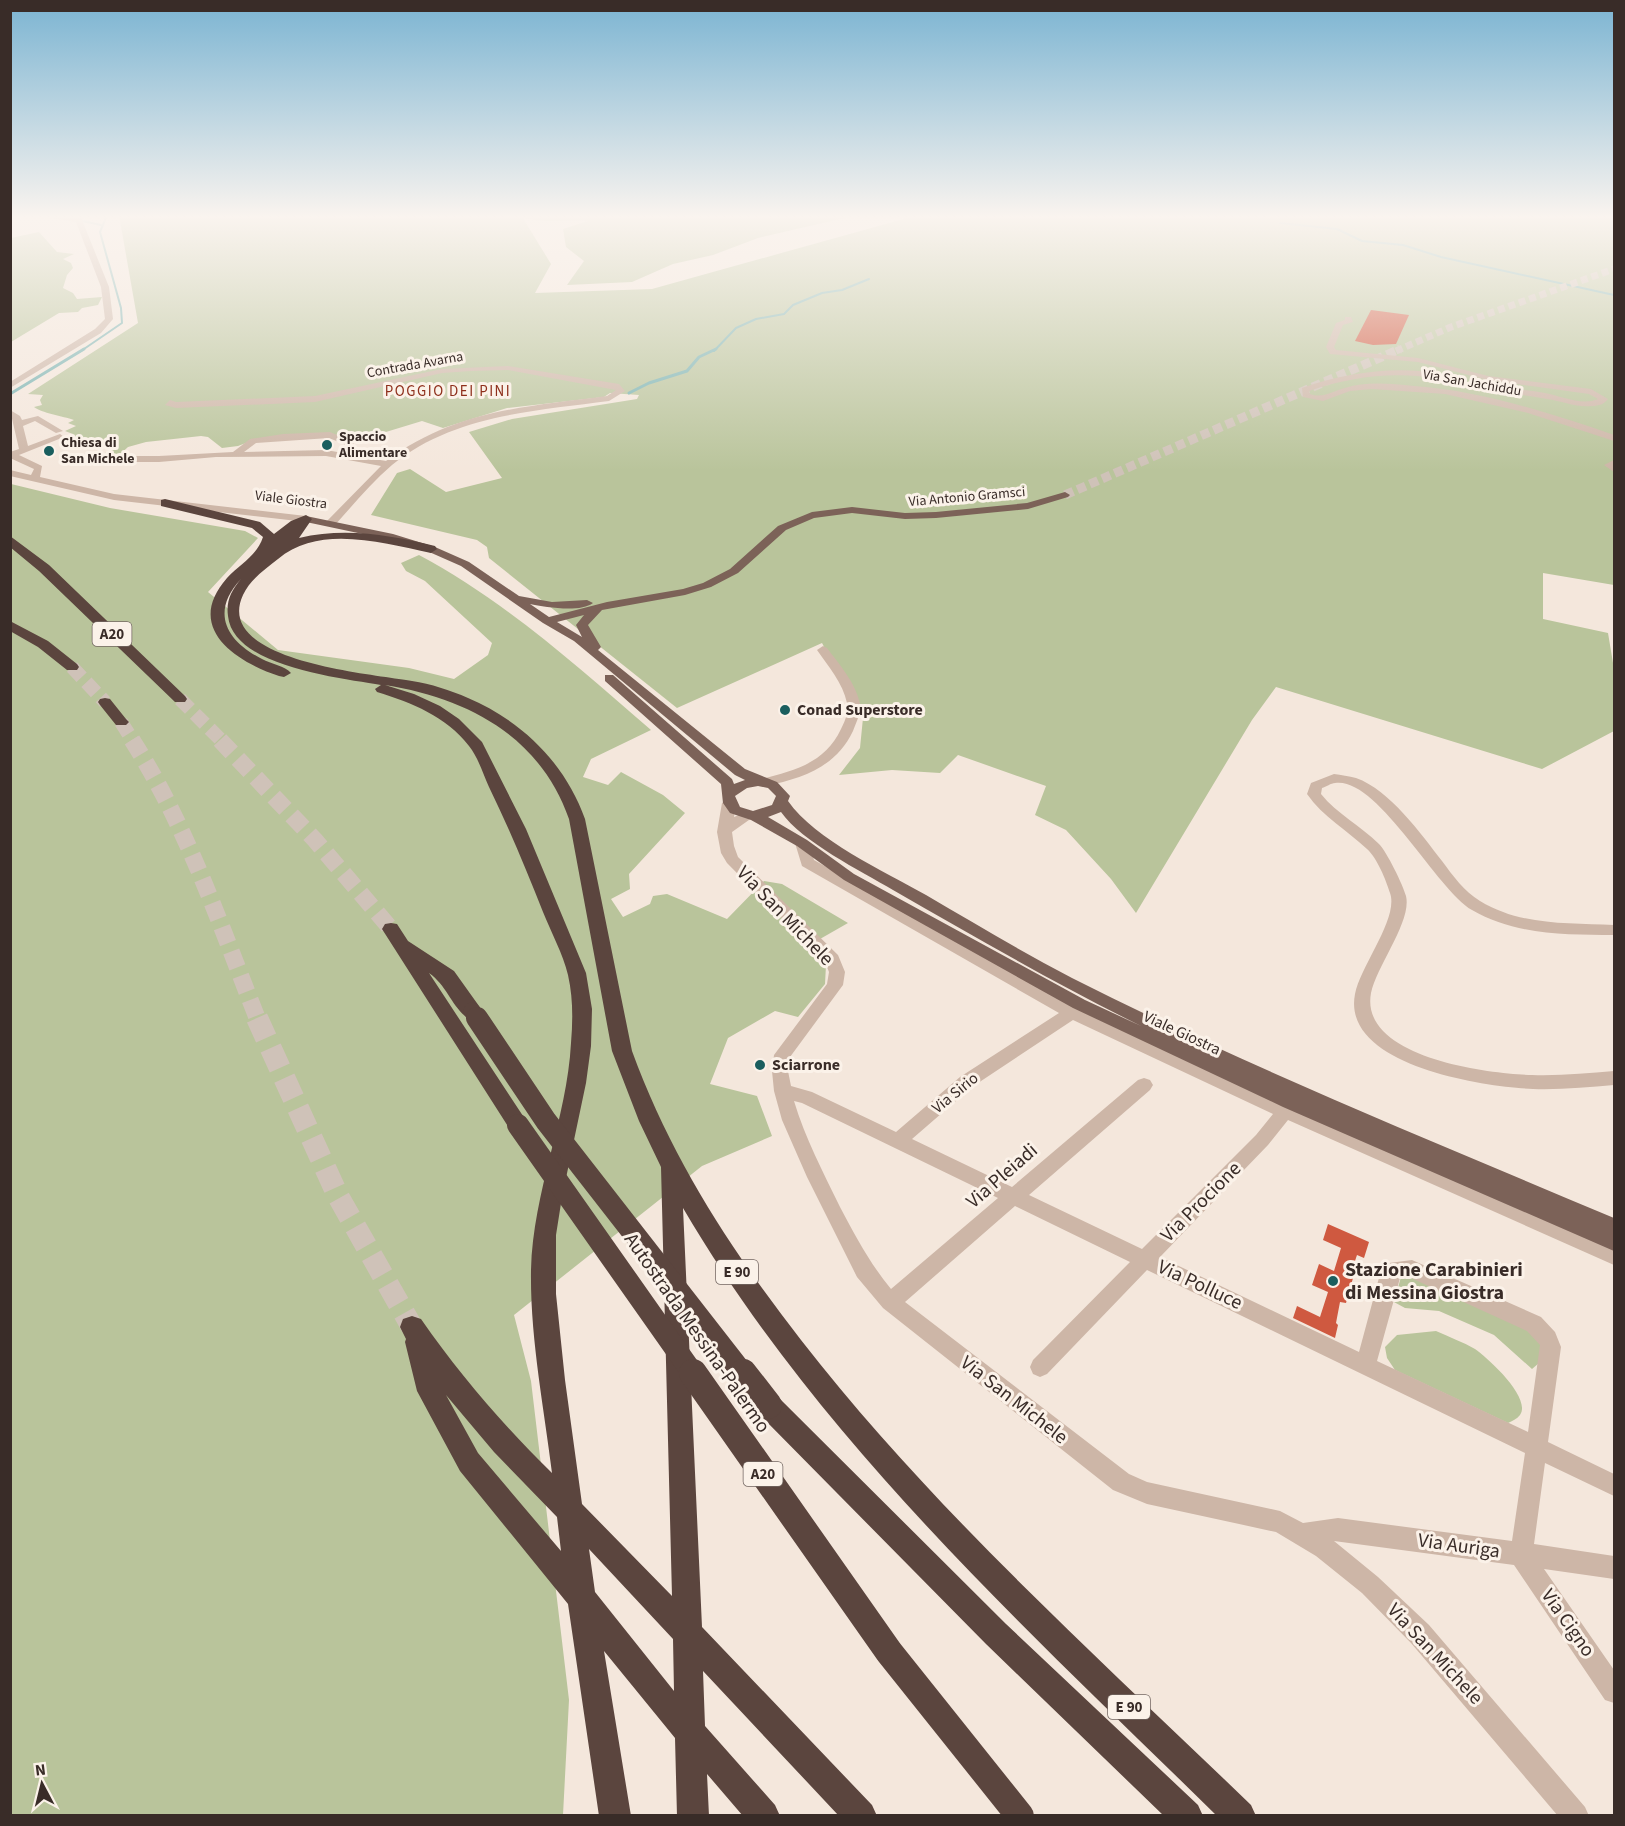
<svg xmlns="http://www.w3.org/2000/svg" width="1625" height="1826" viewBox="0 0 1625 1826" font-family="'Source Sans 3',sans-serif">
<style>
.green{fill:#b9c49b}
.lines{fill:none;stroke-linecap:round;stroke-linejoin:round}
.stream-far1{stroke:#79b3b2;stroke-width:2}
.stream{stroke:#79b3b2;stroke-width:3}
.building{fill:#cf5940}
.major-tunnel-far1{stroke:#cfc2b8;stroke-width:7;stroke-dasharray:7 4;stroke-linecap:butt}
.major-tunnel{stroke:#cfc2b8;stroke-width:9;stroke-dasharray:9 4.5;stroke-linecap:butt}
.highway-tunnel-far2{stroke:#cfc2b8;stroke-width:14;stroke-dasharray:14 7;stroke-linecap:butt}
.highway-tunnel-far1{stroke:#cfc2b8;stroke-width:17;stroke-dasharray:17 9;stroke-linecap:butt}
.highway-tunnel{stroke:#cfc2b8;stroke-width:22;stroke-dasharray:22 11;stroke-linecap:butt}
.minor{fill:#cdb6a7;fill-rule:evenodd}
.major{fill:#7c6258;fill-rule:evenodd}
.highway{fill:#5b453e;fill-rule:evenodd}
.highway-bridge-far2{stroke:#5b453e;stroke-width:17}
.highway-bridge-far1{stroke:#5b453e;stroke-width:22}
.highway-bridge{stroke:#5b453e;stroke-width:28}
.poi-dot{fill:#1a5e5e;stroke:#fbf2e9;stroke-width:2}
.labels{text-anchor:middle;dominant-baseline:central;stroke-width:6;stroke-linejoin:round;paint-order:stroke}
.far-street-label{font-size:14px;fill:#392c28;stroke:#fbf2e9}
.far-poi-label{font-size:14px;font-weight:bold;fill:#392c28;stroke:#fbf2e9;text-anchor:start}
.far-neighbourhood-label{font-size:15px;letter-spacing:1.5px;fill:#8e2f1b;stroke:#fbf2e9}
.shield{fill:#fbf2e9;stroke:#736762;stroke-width:1.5}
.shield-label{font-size:15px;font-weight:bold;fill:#392c28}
.poi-label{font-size:16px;font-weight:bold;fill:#392c28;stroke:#fbf2e9;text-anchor:start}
.street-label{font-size:16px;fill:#392c28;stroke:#fbf2e9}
.near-street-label{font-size:20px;fill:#392c28;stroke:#fbf2e9}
.near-poi-label{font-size:20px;font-weight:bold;fill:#392c28;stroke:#fbf2e9;text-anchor:start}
</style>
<rect width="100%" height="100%" fill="#f4e7dc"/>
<g class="green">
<path d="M119,215H521L551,264L535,293L652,289L918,215H1614V585L1543,573V619L1608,633L1614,669V731L1542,769L1276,687L1252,720L1136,913L1111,879L1066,830L1035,815L1046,786L958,755L940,773L892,770L839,775L860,748L863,718L822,643L677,708L489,558L487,547L477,540L371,515L397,473L410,469L446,492L502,478L469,432L512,419L637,399L639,395L610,393L604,397L507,408L443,428L422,421L353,442L338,435L251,441L238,446L222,448L208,437L201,436L146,442L128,447L116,458H101L111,447L91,446L70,437L73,434L65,431L76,426L68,423L74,420C63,416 41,413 34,407L42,405L40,400L43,395L28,394L138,323Z"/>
<path d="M526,215H857L758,238L713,255L673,264L632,282L567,285L584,261L566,247L563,229L588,221C567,219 546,224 526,218Z"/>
<polygon points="39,232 57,252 74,254 63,259 71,263 73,268 67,275 63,288 73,293 77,299 102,297 98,305 82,308 78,312 59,313 11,342 11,238"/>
<path d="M11,484L110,508L245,531L258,538L208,592L278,650L409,668L454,679L488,655L492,643L425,581L406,571L401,563L419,555C505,601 577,666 651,730L591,759L583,777L608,785L621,772L663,795L685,813L629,874L630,889L611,899L623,917L650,904L653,896L667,894L727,919L764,881L782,884L848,923L806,947L826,965L825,984L798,1017L775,1011L728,1038L710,1084L757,1096L772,1136L702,1166L514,1315L531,1381L569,1700L563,1815H11Z"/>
<polygon points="1409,1274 1535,1332 1542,1345 1539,1363 1532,1369 1494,1335 1439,1311 1405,1308 1394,1302 1401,1277"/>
<path d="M1436,1331C1449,1337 1463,1342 1475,1349C1488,1358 1532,1398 1520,1415C1517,1419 1512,1421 1508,1423L1395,1370L1387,1358L1385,1347L1397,1335Z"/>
</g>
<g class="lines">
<g class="stream-far1">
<polyline points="78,220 101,225"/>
<polyline points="1280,223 1337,229 1362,241 1403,245 1441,257 1614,295"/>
<polyline points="81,351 122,323 121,308 100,232 107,215"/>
<polyline points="714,351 736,328 756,319 784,314 793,305 822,293 842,290 869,279"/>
</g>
<g class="stream">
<polyline points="629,393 649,383 687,371 699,357 716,349"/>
<polyline points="10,394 84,349"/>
</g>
</g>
<g class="building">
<polygon points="1371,310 1409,315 1396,344 1373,345 1355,341"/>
<polygon points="1328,1224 1369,1242 1364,1258 1357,1255 1350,1276 1353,1278 1346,1303 1340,1302 1336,1323 1338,1325 1335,1338 1293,1318 1297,1306 1320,1317 1328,1292 1312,1285 1319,1264 1334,1271 1341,1248 1323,1240"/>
</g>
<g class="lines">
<polyline class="major-tunnel-far1" points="1396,351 1451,327 1614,269"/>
<polyline class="major-tunnel" points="1065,495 1400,349"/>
<g class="highway-tunnel-far2">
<polyline points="72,667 105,702"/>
<polyline points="180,699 222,741"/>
<polyline points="121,722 133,741"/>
</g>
<g class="highway-tunnel-far1">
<path d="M132,740C187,826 220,925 258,1020"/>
<polyline points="220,740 315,840 391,929"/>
</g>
<polyline class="highway-tunnel" points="257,1018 338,1196 412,1327"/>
<g class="minor">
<polygon points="33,215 75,218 74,215 80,215 109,287 113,319 101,333 10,388 10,382 95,329 105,319 101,287 76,222"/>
<path d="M1345,317H1351L1353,322L1343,325L1334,347L1336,350L1418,358L1488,376L1591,389L1608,399C1604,404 1599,406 1592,406C1577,408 1562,401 1547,399C1523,394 1499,393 1475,389C1455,385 1437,377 1417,376C1381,373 1343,379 1309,391L1310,394C1323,399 1332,391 1345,388C1367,381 1391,384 1414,386C1483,391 1550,413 1614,435V441L1528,413L1445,394L1372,389L1350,391L1323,401L1303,397L1302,388C1339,375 1380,368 1419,371C1439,373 1457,380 1477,384C1499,388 1522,389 1545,393C1561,396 1582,406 1598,399L1589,394L1488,380L1418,362L1330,354L1326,347L1336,323L1345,320Z"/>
<path d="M508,366L619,384L625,391L609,401C534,411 453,415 392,465C371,483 353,505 335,525L331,526L326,523L327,521L381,466L326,456L216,457L159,462H107L102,459L107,456H159L233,452L250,439L283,434L330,432L354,442L351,455L386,461C456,410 524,407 607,396L616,390L508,370L471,371L442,373L315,402L176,408L165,405L170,400L176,402L315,396L442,369ZM329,438L346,445L343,453L326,450L244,452L256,443Z"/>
<polygon points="10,410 20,416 22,420 38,416 63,431 56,433 35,421 23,426 28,446 60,434 64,437 19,455 42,466 40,477 114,494 306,516 311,519 306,522 114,500 10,476 10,470 31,475 34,469 10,458 10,452 19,449"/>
<polygon points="1614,460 1614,472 1604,465"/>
<path d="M823,646L827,648C839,664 856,683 860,704C861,713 856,723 853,731C836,767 803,778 766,786L761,785L759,782L761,779C794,771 825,763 841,729C845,721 849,712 847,703C843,683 828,666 817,650Z"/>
<path d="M1334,774C1341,775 1349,776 1356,778C1390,790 1421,834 1442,861C1453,876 1464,891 1480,901C1521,926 1569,923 1614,925V935C1566,935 1515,935 1472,910C1436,889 1377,776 1335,783C1331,783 1326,787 1322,788L1321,794C1337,814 1361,826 1379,844C1387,852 1403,885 1406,896C1412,921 1377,965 1371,993C1359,1058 1490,1074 1532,1075C1560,1076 1587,1073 1614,1071V1085C1588,1087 1560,1090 1533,1089C1485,1087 1341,1066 1355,994C1361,965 1399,918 1390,893C1386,880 1377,858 1367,849C1347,830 1323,817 1307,794L1311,783Z"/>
<path d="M729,799L736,803L734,817L749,811L756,815L732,832L734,846L738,857L838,955L845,972L843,985L790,1057L788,1071L791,1086L812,1092L896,1132L960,1077L1059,1013L802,866L795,843L802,838L809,843L814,860L1078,1009L1379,1147L1614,1247V1265L1288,1120L1268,1145L1160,1257L1359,1352L1380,1274L1389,1263L1412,1260L1541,1317L1555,1332L1561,1347L1548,1442L1614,1474V1496L1545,1463L1534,1544L1614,1556V1579L1544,1569L1614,1670V1703L1605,1700L1514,1565L1334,1541L1378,1577L1429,1625L1585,1807L1589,1816H1558L1411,1643L1362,1593L1316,1556L1276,1532L1147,1504L1113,1490L883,1308L857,1277L807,1177L782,1120L774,1091L772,1071L774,1055L827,984L829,972L825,962L727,863L721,853L717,832L722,803ZM1073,1020L1273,1114L1256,1135L1142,1249L1029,1195L1150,1090L1153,1085L1150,1080L1144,1078L1138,1080L1012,1187L912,1139L972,1087ZM794,1101L802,1103L998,1198L891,1289C869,1262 856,1237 840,1207C823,1172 805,1138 794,1101ZM1015,1206L1130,1262L1033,1360L1030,1367L1033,1374L1040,1377L1047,1374L1147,1270L1525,1453L1512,1541L1338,1518L1303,1523L1280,1511L1147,1482L1129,1474L905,1302ZM1400,1278H1411L1527,1331L1540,1345L1528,1432L1377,1361Z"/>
</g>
<path class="major" d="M1065,492L1070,495L1068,497L1028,509L936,518L905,519L852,513L814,518L786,530L738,573L711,587L685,595L602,610L588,625L601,647L598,650L745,769L777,782L790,796L788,801C815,840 884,871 926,895C974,923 1022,952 1072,978C1248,1067 1432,1141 1614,1218V1251L1283,1107L1073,1008L844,880L797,846L751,820L730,813L723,803L721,784L605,681V675H613L732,779L734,784L745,780L735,775L574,641L543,623L461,566L427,551L391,540L306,522L301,519L306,516L393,534L435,547L469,562L519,596L552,602L587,600L593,603C580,613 545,607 530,604L549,617L607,602L683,589L703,583L730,569L778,526L812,512L852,507L905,513L936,512L1027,503ZM584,615L576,625L582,637L557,622ZM758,786L768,788L776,796L772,805L753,811L740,807L735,796L747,788ZM781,812C802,842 861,871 893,890C975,937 1056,984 1141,1026L1085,1000L854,874L807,840L768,817Z"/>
<g class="highway">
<path d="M165,499L260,522L274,534L291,521L306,515L312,519L299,538C345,527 390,535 435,546L437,549L431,553C383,543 319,524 278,559C265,569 250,580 243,595C212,662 375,674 412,681C431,684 450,690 468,698C522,721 565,763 585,819L632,1051C671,1158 731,1250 801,1340C934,1511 1096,1655 1251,1805L1256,1816H1217C1024,1626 821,1443 683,1208L702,1627L872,1805L877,1816H839L703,1671L705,1726L775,1805L780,1816H743L707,1774L709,1816H677L675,1738L604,1651L631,1816H599L568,1604L460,1471L417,1391L405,1342L406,1339L400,1327L403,1319L412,1316L421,1319C460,1375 503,1425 552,1473C544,1407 530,1338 531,1270C533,1191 567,1119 571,1043C573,1020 573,997 568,975C563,954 551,932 543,912C526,869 509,828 489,787C483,774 478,757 469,746C446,716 412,703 377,692L375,689L381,685C341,678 233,667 228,616C226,601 231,591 241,579C210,612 226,641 262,659C271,664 285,666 291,673L284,677L279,676C234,661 184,627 227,578C240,564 257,556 263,537L252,528L161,506V500ZM385,685C467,698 540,736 569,819L612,1051L639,1121L661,1167L672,1596L582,1504L565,1380L556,1294V1235L562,1197L586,1083L591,1046L592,1009L586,973L526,829L482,742L459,719L440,706L414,694ZM446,1395L494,1452L557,1517L561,1551L478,1453ZM589,1549L673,1639L674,1691L595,1592Z"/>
<polygon points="10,536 49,565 185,696 187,699 185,702 175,702 39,571 10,547"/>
<polygon points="10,621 48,641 77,664 79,667 77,670 67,670 38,647 10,631"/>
<polygon points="105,698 110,699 126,719 129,722 126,725 116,725 100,705 98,702 100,699"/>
<path d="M391,923L397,924L408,941L454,971L479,1006L482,1011L479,1016C474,1018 469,1019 465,1016C451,1004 446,985 429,973L525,1119L529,1125L525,1131L518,1134L511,1131L382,929L385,924Z"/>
<polygon points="768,1393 777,1396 1006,1624 1198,1805 1203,1816 1164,1816 986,1644 759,1414 755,1405 759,1396"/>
</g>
<polyline class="highway-bridge-far2" points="472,1011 478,1020"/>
<g class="highway-bridge-far1">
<polyline points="477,1018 546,1121 744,1375"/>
<polyline points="518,1125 694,1375"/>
</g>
<g class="highway-bridge">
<polyline points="693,1373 889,1652 1020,1816"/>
<polyline points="743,1373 768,1405"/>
</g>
</g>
<linearGradient id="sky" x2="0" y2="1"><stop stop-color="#7bb4d2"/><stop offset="0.46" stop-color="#faf4ef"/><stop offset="1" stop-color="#faf4ef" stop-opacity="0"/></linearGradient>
<rect width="1625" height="471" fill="url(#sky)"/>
<g class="poi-dot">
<circle cx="327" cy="445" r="6"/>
<circle cx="49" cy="451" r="6"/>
<circle cx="785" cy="710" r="6"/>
<circle cx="760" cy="1065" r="6"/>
<circle cx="1333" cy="1281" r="6"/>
</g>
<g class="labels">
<g class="far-street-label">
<text transform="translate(415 365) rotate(-10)">Contrada Avarna</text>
<text transform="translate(1472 383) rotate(10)">Via San Jachiddu</text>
<text transform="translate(967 497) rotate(-5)">Via Antonio Gramsci</text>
<text transform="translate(291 500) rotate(7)">Viale Giostra</text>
</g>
<g class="far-poi-label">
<text x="339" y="437">Spaccio<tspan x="339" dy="16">Alimentare</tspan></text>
<text x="61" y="443">Chiesa di<tspan x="61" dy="16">San Michele</tspan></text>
</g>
<g class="far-neighbourhood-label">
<text x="448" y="391">POGGIO DEI PINI</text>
</g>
<g class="shield">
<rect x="92.5" y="622" width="39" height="24" rx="4.5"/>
<rect x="716" y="1260" width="42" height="24" rx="4.5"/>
<rect x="743.5" y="1462" width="39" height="24" rx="4.5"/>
<rect x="1108" y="1695" width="42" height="24" rx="4.5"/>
</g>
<g class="shield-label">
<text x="112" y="634">A20</text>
<text x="737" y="1272">E 90</text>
<text x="763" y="1474">A20</text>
<text x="1129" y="1707">E 90</text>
</g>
<g class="poi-label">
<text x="797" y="710">Conad Superstore</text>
<text x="772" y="1065">Sciarrone</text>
</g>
<g class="street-label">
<text transform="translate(1182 1033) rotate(25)">Viale Giostra</text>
<text transform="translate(955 1093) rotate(-39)">Via Sirio</text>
</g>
<g class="near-street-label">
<text transform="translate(785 916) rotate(46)">Via San Michele</text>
<text transform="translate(1002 1176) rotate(-41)">Via Pleiadi</text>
<text transform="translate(1201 1202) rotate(-45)">Via Procione</text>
<text transform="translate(1200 1285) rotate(25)">Via Polluce</text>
<text transform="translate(697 1333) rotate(55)">Autostrada Messina-Palermo</text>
<text transform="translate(1014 1400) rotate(38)">Via San Michele</text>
<text transform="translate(1459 1546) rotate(8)">Via Auriga</text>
<text transform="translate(1568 1623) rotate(55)">Via Cigno</text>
<text transform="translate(1435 1654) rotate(47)">Via San Michele</text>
</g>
<g class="near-poi-label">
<text x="1345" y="1270">Stazione Carabinieri<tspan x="1345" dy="23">di Messina Giostra</tspan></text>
</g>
</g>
<rect width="1625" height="1826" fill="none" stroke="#392c28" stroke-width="24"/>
<g transform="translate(42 1784) rotate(353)" stroke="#fbf2e9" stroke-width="4.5" paint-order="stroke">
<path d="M0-4.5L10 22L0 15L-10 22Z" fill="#392c28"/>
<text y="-9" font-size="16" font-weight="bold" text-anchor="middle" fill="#392c28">N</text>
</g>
</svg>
